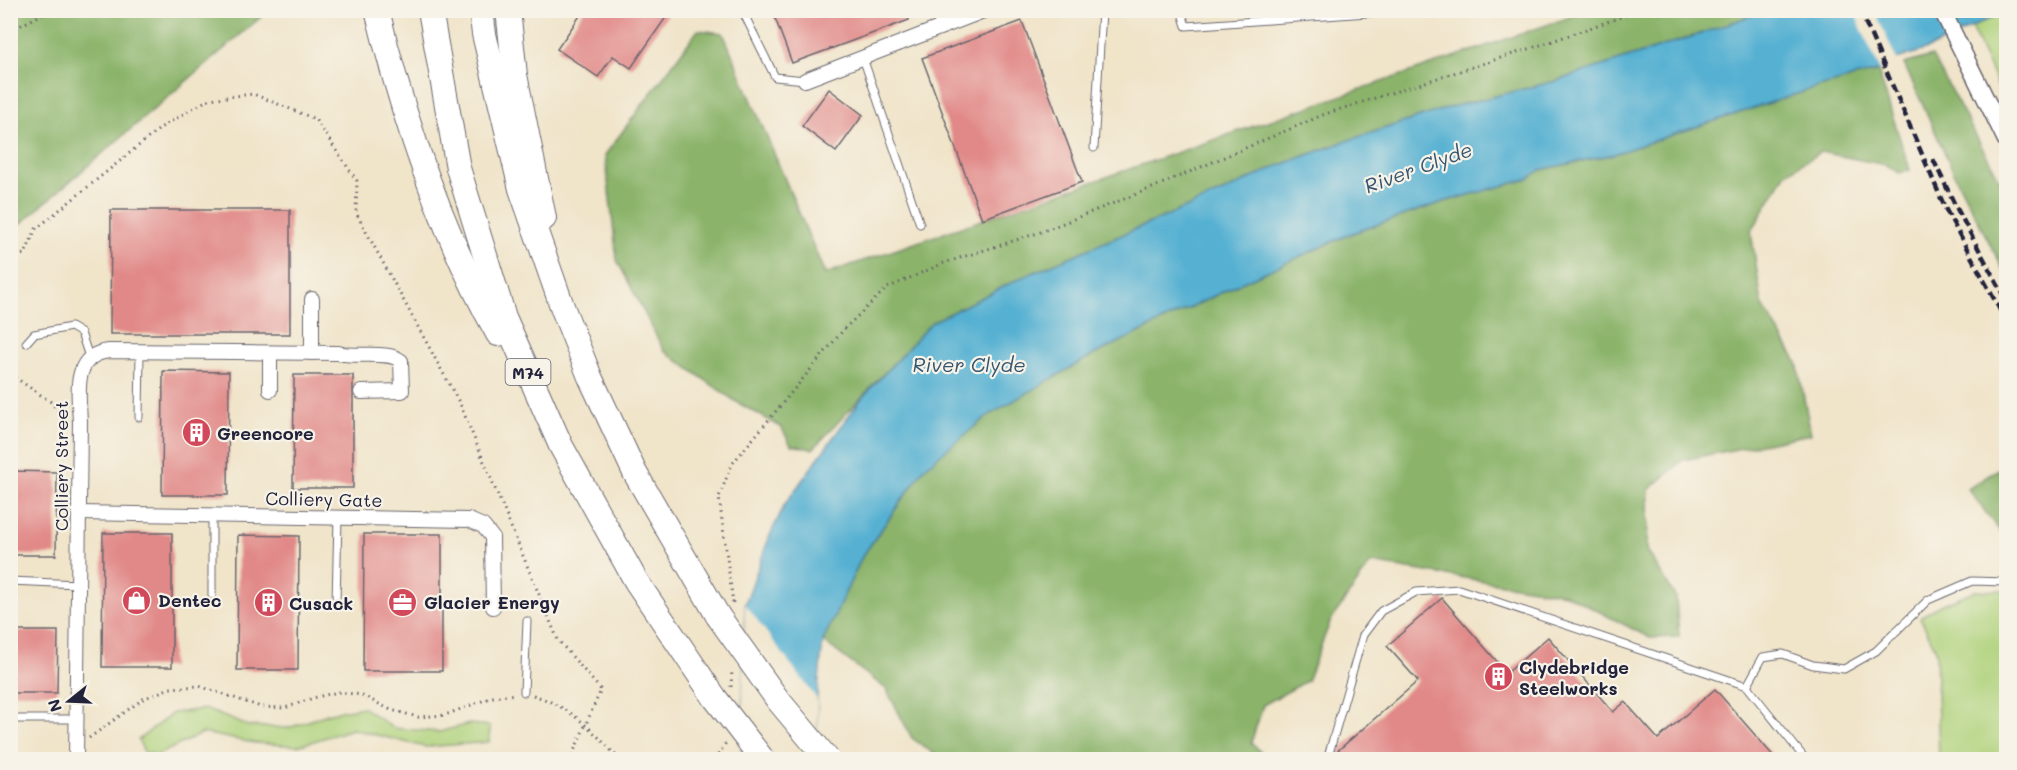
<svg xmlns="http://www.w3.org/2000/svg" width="2017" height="770" viewBox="0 0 2017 770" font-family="Mali,sans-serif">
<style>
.green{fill:#afd27a;stroke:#687a5a;stroke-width:1.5}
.forest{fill:#8bb46a;stroke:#566b52;stroke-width:1.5}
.water{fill:#54b0d2;stroke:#3b6986;stroke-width:1.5}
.pier{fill:#f0e4c9}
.building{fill:#e18988}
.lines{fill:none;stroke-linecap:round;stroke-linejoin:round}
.service-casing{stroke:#6a666d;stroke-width:9}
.minor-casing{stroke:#6a666d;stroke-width:16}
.tertiary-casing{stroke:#6a666d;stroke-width:19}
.motorway-casing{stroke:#6a666d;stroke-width:26}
.path{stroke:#6a666d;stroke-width:3;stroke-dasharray:1.5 4.5;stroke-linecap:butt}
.service{stroke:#fff;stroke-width:7}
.minor{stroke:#fff;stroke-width:14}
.tertiary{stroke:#fff;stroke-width:16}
.motorway{stroke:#fff;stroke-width:24}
.rail{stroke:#22223b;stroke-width:4.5;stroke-dasharray:9 4.5;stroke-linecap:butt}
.motorway-bridge-casing{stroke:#6a666d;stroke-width:26;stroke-linecap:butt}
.motorway-bridge{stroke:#fff;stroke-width:24}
.labels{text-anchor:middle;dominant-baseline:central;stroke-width:4.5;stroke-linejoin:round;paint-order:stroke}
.shield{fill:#f7f3e8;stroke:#62616f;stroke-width:1.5}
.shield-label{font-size:16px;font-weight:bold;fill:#22223b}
.poi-label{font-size:18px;font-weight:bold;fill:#22223b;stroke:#f7f3e8;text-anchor:start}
.street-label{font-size:18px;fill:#22223b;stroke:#f7f3e8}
.water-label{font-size:20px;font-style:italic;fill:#345470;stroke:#f7f3e8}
</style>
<rect width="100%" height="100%" fill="#f7f3e8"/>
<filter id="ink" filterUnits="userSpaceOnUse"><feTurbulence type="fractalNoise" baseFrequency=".0167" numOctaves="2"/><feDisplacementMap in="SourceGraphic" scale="12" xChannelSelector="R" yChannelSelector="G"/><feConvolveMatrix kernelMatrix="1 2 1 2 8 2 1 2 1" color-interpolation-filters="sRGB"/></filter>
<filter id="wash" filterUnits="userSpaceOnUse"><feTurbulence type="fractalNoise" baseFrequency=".008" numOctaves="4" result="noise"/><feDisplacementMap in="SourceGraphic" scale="24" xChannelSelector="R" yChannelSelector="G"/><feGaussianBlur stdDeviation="1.35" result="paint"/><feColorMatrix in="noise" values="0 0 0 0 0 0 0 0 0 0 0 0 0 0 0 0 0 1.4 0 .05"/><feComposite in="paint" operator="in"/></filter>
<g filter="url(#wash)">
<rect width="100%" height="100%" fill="#f0e4c9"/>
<g class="green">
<polygon points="2006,11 2006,104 1971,27"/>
<polygon points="2006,590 2006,759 1939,759 1936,650 1920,617 1938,606 1974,591"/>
<polygon points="363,707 393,728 439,732 469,724 490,726 489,742 425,747 352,729 298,746 254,743 203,733 160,754 145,753 138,740 173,713 205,709 248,726 289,728 330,713"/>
</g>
<g class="forest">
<polygon points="11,10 268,10 268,11 11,232"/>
<polygon points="1587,11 1764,11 1697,35 1556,81 1451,107 1346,141 1275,167 1225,191 1023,277 932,322 813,449 791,445 781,427 735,401 664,351 617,260 605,155 698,30 723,33 825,274"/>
<polygon points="1932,56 2006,191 2006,275 1958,182 1904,64"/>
<polygon points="1878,71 1910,170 1899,173 1886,165 1820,152 1785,174 1751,232 1762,304 1797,362 1811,434 1683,460 1649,490 1647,550 1676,598 1679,637 1650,638 1565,594 1371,563 1331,620 1307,681 1263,705 1251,743 1269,760 941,759 912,738 886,689 823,641 862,557 925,467 989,415 1091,356 1243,282 1350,234 1443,202 1527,179 1540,170 1614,154 1815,88"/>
<polygon points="2006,464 2006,535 2002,534 1968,489"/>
</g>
<polygon class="water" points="1764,11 2005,11 1928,49 1900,58 1878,71 1815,88 1614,154 1540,170 1528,179 1443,202 1350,234 1243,282 1091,356 989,415 925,467 862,557 823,641 817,699 817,759 741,760 745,604 770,535 785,504 861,399 932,322 1023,277 1225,191 1275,167 1346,141 1451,107 1556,81 1697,35"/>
<g class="pier">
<polygon points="1854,11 1875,11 1898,63 1881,73"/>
<polygon points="745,604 817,699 817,759 741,759"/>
</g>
<g id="blocks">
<g class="building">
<polygon points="584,10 671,10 631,68 613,56 598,77 557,49"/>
<polygon points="772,10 905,10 909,20 792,63"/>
<polygon points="1022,21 1082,182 982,219 922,58"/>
<polygon points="829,89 863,115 836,152 802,126"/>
<polygon points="111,210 290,210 290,334 110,334"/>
<polygon points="163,371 229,372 228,495 162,495"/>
<polygon points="294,375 353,375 353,488 293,488"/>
<polygon points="10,471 57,472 56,555 10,555"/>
<polygon points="103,533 172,533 172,667 102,667"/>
<polygon points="364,534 442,534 442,671 363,671"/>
<polygon points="238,535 299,536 298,670 237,670"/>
<polygon points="1442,598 1507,673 1548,637 1613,712 1625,702 1658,739 1715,689 1776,759 1333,759 1335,753 1418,681 1387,646"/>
<polygon points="10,631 58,631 57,693 10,693"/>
</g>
</g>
</g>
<g filter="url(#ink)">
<use href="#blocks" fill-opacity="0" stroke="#6a666d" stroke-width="1.5"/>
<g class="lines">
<defs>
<g id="service">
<polyline points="744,10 744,14 775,77 805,80"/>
<polyline points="934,10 940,28"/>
<polyline points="1181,10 1186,26 1409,10"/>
<polyline points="863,58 920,224"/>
<polyline points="1094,148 1102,10"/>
<polyline points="26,343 34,334 71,327 81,333 89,357"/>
<polyline points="139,417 140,352"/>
<polyline points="212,514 212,595"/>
<polyline points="10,581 78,584"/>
<polyline points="336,603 338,517"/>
<polyline points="1747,686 1763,657 1783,654 1813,665 1844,669 1876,651 1928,600 1972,581 2006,582"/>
<polyline points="524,692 527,621"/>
<polyline points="10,719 77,719"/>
<polyline points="1327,760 1363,635 1381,611 1416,592 1459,589 1747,686 1806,760"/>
</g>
<g id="minor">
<polyline points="805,80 986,10"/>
<polyline points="270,353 270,390"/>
<polyline points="312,353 312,299"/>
<polyline points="79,513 469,520 483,526 492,537 493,607"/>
<path d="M76,760L80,422C79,394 71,355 109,351L338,353C355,358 389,350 401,361L402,391L361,392"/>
</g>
<polyline id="tertiary" points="1942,10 2006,140"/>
<g id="motorway">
<path d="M377,10C404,122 442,233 498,334"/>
<polyline points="430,10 458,168 504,317 561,446 636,581 715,698"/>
<polyline points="481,10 484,34 521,189 563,309 590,377 635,473 718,616"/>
<polyline points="508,10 515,75 544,218"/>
</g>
</defs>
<use href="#service" class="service-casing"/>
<use href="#minor" class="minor-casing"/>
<use href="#tertiary" class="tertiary-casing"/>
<use href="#motorway" class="motorway-casing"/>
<g class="path">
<polyline points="10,31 50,10"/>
<polyline points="10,256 25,254 36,229 163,126 209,99 253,94 315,119 357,181 356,213 460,404 558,640 601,690 570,760"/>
<polyline points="10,374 51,402 62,416 67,417"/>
<polyline points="733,603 719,497 732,464 845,328 887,288 944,263 1038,233 1152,188 1325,114 1535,47 1641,10"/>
<polyline points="731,687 732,670"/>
<path d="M533,695C573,708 592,730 620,760"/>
<polyline points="89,738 143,699 170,688 199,686 261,707 285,708 313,698 338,692 361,695 391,710 418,717 445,715 493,697 515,694"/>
<polyline points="715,760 727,741"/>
</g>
<use href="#service" class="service"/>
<use href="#minor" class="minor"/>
<use href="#tertiary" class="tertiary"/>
<use href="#motorway" class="motorway"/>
<g class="rail">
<polyline points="1860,10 1946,210 2006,321"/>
<polyline points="1933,159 1955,205 2006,300"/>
</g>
<defs>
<g id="motorway-bridge">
<polyline points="718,616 778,700 828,760"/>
<polyline points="715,698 763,760"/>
</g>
</defs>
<use href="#motorway-bridge" class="motorway-bridge-casing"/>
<use href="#motorway-bridge" class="motorway-bridge"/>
</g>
</g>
<defs>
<symbol id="building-disc" viewBox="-11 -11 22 22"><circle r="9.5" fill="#d1495b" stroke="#f7f3e8"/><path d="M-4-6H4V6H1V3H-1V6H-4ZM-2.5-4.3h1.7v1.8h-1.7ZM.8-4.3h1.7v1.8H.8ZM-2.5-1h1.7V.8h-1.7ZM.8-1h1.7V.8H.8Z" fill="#fff"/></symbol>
<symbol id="shop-disc" viewBox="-11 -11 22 22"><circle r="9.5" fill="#d1495b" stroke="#f7f3e8"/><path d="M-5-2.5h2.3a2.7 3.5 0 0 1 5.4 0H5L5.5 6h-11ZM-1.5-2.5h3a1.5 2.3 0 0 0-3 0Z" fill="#fff"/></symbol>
<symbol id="office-disc" viewBox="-11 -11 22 22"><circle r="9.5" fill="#d1495b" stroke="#f7f3e8"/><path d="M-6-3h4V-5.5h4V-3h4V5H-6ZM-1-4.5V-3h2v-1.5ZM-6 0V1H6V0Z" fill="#fff"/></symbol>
</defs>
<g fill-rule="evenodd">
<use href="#building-disc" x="180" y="416" width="33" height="33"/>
<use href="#shop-disc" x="120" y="584" width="33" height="33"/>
<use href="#office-disc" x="386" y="586" width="33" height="33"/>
<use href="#building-disc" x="252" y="586" width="33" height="33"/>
<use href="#building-disc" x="1482" y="660" width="33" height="33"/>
</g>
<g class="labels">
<rect class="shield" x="505.5" y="359" width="45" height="26" rx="4.5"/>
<g class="shield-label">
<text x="528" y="372">M74</text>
</g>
<g class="poi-label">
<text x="217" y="433">Greencore</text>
<text x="158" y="600">Dentec</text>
<text x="424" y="602">Glacier Energy</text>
<text x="289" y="603">Cusack</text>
<text x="1519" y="667">Clydebridge<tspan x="1519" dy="21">Steelworks</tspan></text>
</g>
<g class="street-label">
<text transform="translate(61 466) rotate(-90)">Colliery Street</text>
<text transform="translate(324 499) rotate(1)">Colliery Gate</text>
</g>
<g class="water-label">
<text transform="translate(1418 167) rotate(-20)">River Clyde</text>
<text x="969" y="364">River Clyde</text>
</g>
</g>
<rect width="2017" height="770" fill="none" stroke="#f7f3e8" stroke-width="36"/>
<g transform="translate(69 701) rotate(252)" stroke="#f7f3e8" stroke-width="4.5" paint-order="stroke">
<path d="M0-4.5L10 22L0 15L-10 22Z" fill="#22223b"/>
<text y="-9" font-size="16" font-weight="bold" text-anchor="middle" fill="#22223b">N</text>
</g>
</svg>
